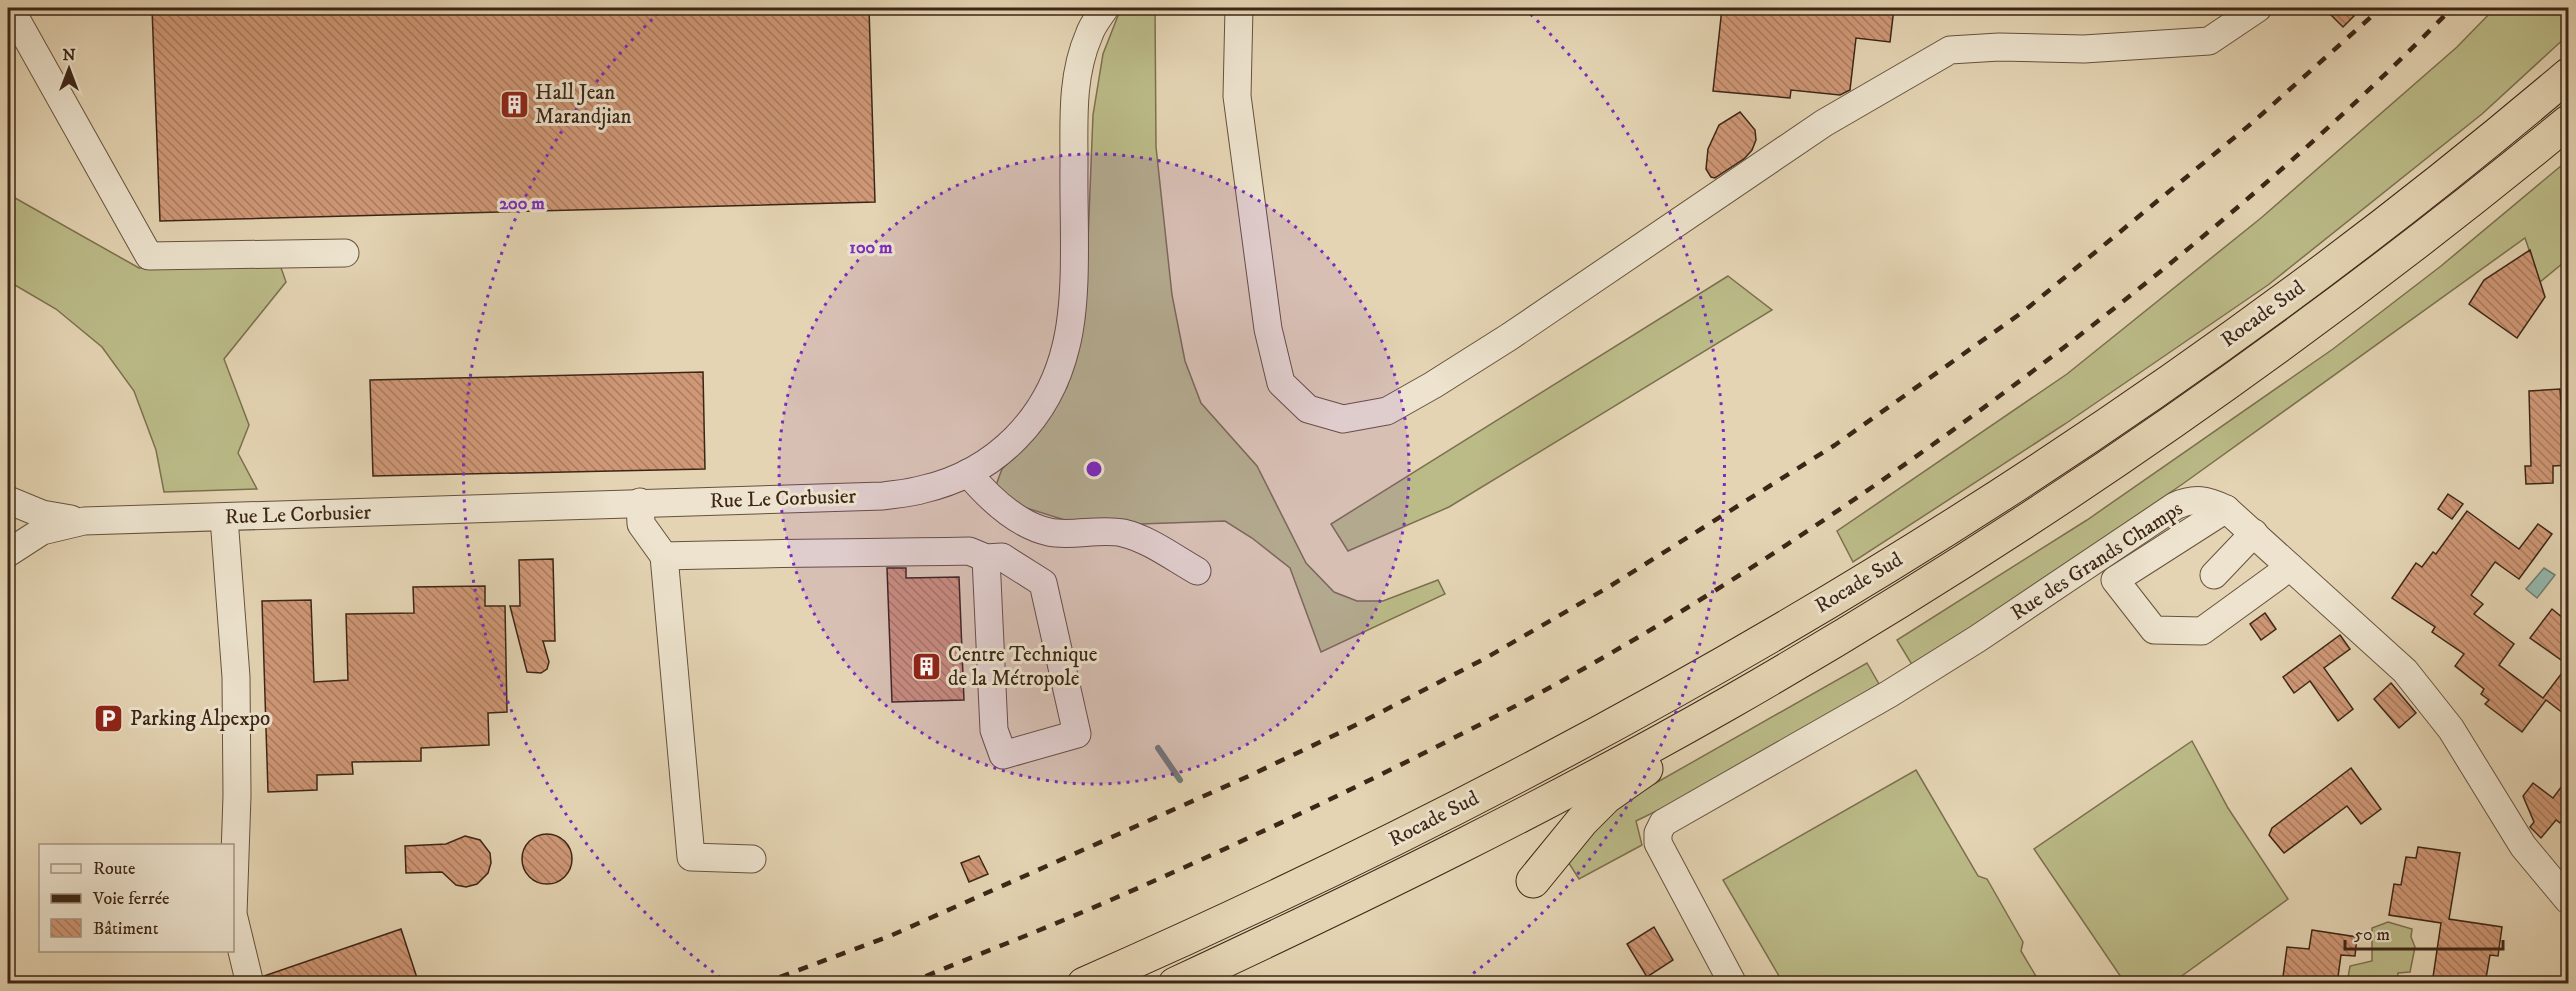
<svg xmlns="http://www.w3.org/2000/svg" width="2576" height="991" viewBox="0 0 2576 991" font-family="'IM FELL DW Pica',serif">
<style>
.grass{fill:#bb8;stroke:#7c704f;stroke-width:1.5}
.water{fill:#95b8ae;stroke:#717e71;stroke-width:1.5}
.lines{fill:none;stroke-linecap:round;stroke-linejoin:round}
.stream{stroke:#717e71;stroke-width:6}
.building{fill:url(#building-back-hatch);stroke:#3c2616;stroke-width:1.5}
.minor-casing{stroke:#66523d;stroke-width:29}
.highway-casing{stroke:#3c2616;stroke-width:35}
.minor{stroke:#ede3ce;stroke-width:27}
.highway{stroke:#e4d4b3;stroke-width:33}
.rail{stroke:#3c2616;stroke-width:4.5;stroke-dasharray:10 10;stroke-linecap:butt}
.ring{fill:none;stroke:#7b2cbf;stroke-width:3;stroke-dasharray:3 6}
.labels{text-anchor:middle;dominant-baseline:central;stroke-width:6;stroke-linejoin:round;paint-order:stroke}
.poi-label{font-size:21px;fill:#3c2616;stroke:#ede3ce;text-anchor:start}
.street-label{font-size:21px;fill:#3c2616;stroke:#ede3ce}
.centre{fill:#7b2cbf;stroke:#ede3ce;stroke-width:3}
.ring-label{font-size:18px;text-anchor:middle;font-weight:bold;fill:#7b2cbf;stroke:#ede3ce;stroke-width:6;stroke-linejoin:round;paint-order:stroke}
</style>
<defs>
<pattern id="building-back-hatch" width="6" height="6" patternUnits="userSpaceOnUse" patternTransform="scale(1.5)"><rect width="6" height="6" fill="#d09877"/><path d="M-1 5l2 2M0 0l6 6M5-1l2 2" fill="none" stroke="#aa7c61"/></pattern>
</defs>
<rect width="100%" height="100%" fill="#e4d4b3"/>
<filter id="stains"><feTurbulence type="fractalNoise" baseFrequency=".00333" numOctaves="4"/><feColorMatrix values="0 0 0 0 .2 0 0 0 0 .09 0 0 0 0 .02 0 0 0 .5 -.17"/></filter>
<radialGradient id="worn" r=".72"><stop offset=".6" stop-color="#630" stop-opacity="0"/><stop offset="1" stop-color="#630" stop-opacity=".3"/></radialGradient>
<g class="grass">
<polygon points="1121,8 1155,8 1156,147 1172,295 1185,361 1201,403 1257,466 1306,563 1334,592 1357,601 1383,601 1438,580 1445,594 1321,652 1290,568 1252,538 1225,521 1084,526 1020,506 995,488 1002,469 1039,432 1067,387 1085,317 1093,115 1103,54"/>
<polygon points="2495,8 2568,8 2568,35 2482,114 2268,285 2065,424 1853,562 1837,531 2067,374 2261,218 2457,47"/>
<polygon points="2568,160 2568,259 2540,282 2525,238 2184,483 1914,668 1897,640 2087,520 2333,349 2441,266"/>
<polygon points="8,194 139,268 279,262 286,282 224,359 249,425 238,453 257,489 164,492 156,450 134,391 102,347 56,309 8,281"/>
<polygon points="1728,276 1772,310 1449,507 1348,551 1331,524"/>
<polygon points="1867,663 1879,684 1724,778 1636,821 1642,845 1579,879 1565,857 1631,791 1654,784"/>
<polygon points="2192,741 2228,808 2288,899 2172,983 2125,983 2034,849"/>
<polygon points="1916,770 1978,876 1987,879 2023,942 2021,951 2040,983 1783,983 1723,880"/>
<polygon points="2388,922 2412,929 2411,937 2415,947 2410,972 2398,973 2397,983 2347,983 2350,966 2372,961 2372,928"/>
</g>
<polygon class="water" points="2544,568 2555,575 2537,598 2526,589"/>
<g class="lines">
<polyline class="stream" points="1158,748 1180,780"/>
</g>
<g class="building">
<polygon points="152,8 869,8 875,202 160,221"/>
<polygon points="1722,8 1894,8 1890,42 1856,38 1850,90 1840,95 1791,90 1790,98 1713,91"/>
<polygon points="2324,8 2347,8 2354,16 2343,27"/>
<polygon points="1740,112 1755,130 1756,140 1752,150 1744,159 1715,178 1711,177 1706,169 1708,149 1719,125"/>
<polygon points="2530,250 2545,297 2517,338 2469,304 2484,280"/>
<polygon points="703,372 705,469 373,476 370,380"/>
<polygon points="2560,389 2564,448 2568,447 2568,465 2553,466 2553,483 2526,484 2525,466 2531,466 2529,391"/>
<polygon points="2448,494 2463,504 2452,519 2438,509"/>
<polygon points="2467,511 2519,549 2538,524 2552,534 2519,579 2495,562 2471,595 2483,604 2474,614 2514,644 2499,665 2543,698 2568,665 2530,638 2552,609 2568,622 2568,717 2546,700 2522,732 2485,704 2489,700 2481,694 2484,689 2455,666 2464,654 2432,632 2435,627 2392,598 2416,563 2422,567 2433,552 2436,554"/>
<polygon points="553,559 555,641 543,641 549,662 547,669 541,673 527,672 510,606 520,606 519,560"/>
<polygon points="887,568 906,568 906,578 959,577 964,700 892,702"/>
<polygon points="485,586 485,606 505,606 507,712 488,713 489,745 421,748 421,761 352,762 353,774 317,775 317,790 268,792 262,601 311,600 314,682 348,680 346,614 414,613 413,587"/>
<polygon points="2265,613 2276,629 2261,640 2250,624"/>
<polygon points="2340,635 2350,649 2324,668 2353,709 2338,721 2310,681 2294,693 2283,677"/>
<polygon points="2391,683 2416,713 2399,728 2374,699"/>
<polygon points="2351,768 2381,809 2361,824 2347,806 2284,853 2269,835 2272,828"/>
<polygon points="2568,778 2568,812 2560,823 2556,820 2541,838 2530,827 2534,822 2523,796 2533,783 2553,798"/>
<circle cx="547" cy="859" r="25"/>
<polygon points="465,836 480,840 490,853 491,863 488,873 477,884 466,887 456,885 442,872 406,873 405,846 446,844"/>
<polygon points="2418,847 2460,853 2449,919 2502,927 2498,956 2490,955 2485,984 2432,984 2441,923 2389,915 2394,884 2401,885 2406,857 2416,858"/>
<polygon points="979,856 988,874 969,882 961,863"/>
<polygon points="1654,927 1673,960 1647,977 1627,944"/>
<polygon points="401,929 419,984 265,984 264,976"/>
<polygon points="2312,930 2357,937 2355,956 2341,955 2337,984 2282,984 2287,947 2309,949"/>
</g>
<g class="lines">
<defs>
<g id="minor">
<polyline points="10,8 149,256 345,253"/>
<polyline points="1239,8 1237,96 1268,329 1281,383 1308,409 1343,419 1387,411 1433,385 1509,337 1824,123 1950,50 1999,47 2084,49 2209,41 2258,8"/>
<path d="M968,473C989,498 1017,525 1049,532C1070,537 1101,528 1123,533C1149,539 1174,558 1197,571"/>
<polyline points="8,500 42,514 71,519"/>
<path d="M640,502L641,524L664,556C766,553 867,553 969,551L986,558L994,730L1003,755L1077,734L1043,583L1002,557L986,558"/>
<polyline points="2226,509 2115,580 2154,630 2202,631 2290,567"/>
<polyline points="224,518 236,677 237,796 233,914 250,984"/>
<path d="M8,553L42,531L84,521L883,496C897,494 911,493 924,489C996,472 1049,418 1066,346C1079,294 1073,219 1074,165C1074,121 1071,76 1089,35C1092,25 1100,16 1105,8"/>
<polyline points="664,556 691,857 752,859"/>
<polyline points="2214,575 2254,533"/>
<path d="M1733,984L1658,843V833L1663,823L1889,694L1977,639L2175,506C2195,497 2207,500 2226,509L2405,671L2451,729L2523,846L2568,900"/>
</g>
<g id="highway">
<polyline points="1533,881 1582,821 1606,797 1646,769"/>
<path d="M1084,984C1617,750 2124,452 2568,75"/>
<path d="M1175,984C1362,897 1548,806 1727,704C2024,534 2304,339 2568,122"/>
</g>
</defs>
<use href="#minor" class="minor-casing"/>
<use href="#highway" class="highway-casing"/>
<use href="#minor" class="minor"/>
<use href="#highway" class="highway"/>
<g class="rail">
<polyline points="761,984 890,936 1251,775 1360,723 1484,659 1607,588 1835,445 2024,311 2252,123 2381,8"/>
<path d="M907,984C976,955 1045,929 1113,899C1257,836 1399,768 1538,694C1711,600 1876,489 2033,371C2181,259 2323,140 2452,8"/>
</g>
</g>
<circle cx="1094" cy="469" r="315" fill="#7b2cbf" fill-opacity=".12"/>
<g class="ring">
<circle cx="1094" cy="469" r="315"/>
<path d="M728 983A631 631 0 0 1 664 8M1524 8A631 631 0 0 1 1460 983"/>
</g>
<defs>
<symbol id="building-square" viewBox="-11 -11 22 22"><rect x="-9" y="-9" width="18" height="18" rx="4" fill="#8f2418" stroke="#ede3ce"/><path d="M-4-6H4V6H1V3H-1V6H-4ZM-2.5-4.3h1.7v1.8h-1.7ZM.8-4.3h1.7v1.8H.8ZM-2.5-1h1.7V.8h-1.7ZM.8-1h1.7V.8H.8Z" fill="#fff"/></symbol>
<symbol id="parking-square" viewBox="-11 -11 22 22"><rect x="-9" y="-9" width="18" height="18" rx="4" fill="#8f2418" stroke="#ede3ce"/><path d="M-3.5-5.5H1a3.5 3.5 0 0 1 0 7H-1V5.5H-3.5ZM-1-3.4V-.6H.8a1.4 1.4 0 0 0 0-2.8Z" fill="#fff"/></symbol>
</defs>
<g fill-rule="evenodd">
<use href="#building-square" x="498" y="88" width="33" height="33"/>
<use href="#building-square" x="910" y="650" width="33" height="33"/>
<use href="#parking-square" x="92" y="702" width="33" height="33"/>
</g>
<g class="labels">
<g class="poi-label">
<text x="535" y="93">Hall Jean<tspan x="535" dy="24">Marandjian</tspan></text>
<text x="948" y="655">Centre Technique<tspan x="948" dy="24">de la Métropole</tspan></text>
<text x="130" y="719">Parking Alpexpo</text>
</g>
<g class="street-label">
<text transform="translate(2263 314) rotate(-36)">Rocade Sud</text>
<text transform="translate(783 499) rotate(-2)">Rue Le Corbusier</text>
<text transform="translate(298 515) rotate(-2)">Rue Le Corbusier</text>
<text transform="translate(2097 561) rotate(-33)">Rue des Grands Champs</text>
<text transform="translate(1859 583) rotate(-31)">Rocade Sud</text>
<text transform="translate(1434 819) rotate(-27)">Rocade Sud</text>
</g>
</g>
<circle cx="1094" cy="469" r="9" class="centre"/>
<g class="ring-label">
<text x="522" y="209">200 m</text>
<text x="871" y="253">100 m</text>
</g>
<rect width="2576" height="991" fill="none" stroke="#e4d4b3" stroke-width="30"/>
<rect x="9" y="9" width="2558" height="973" fill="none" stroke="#3c2616" stroke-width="3"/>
<rect x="15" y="15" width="2546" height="961" fill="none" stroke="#3c2616" stroke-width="1.5"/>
<rect x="39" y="844" width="195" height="108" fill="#ede3ce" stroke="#a69784" stroke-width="1.5"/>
<rect x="51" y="864" width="30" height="9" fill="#ede3ce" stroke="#a69784" stroke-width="1.5"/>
<text x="93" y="874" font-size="18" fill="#3c2616">Route</text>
<rect x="51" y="894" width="30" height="9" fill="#3c2616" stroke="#a69784" stroke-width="1.5"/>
<text x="93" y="904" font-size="18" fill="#3c2616">Voie ferrée</text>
<rect x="51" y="919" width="30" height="18" fill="url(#building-back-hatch)" stroke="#a69784" stroke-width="1.5"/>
<text x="93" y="934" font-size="18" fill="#3c2616">Bâtiment</text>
<g transform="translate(69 69)" stroke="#ede3ce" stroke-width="4.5" paint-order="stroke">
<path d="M0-4.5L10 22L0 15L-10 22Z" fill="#3c2616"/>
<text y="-9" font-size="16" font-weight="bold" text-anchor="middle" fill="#3c2616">N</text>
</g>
<path d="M2345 940v9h158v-9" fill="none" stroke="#3c2616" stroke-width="3"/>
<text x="2354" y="940" font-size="18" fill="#3c2616" stroke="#ede3ce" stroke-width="4.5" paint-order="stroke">50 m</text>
<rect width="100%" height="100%" filter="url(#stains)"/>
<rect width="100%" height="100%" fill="url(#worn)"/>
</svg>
